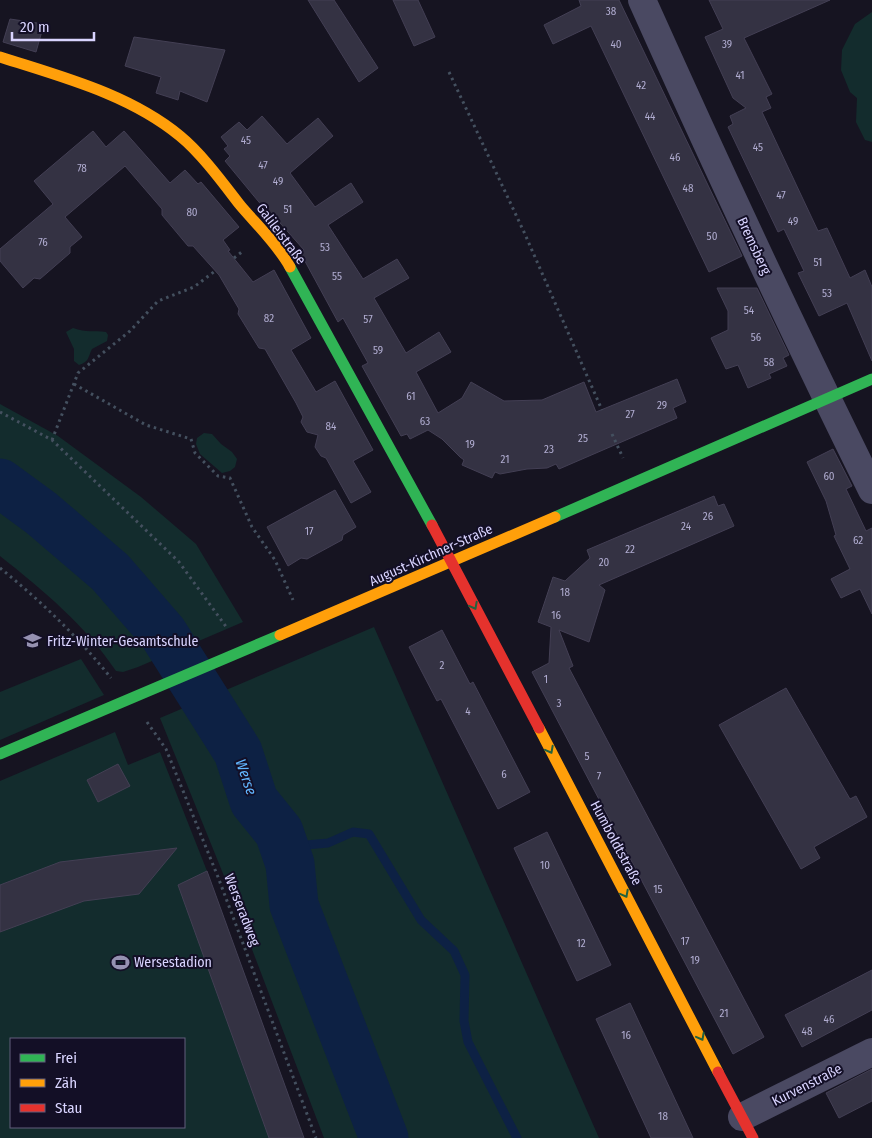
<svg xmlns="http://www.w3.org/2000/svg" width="872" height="1138" viewBox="0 0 872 1138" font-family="'Fira Sans Condensed',sans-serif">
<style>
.green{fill:#132c2d;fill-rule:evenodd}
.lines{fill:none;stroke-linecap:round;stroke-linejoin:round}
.stream{stroke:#0d2144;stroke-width:9}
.river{stroke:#0d2144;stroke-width:49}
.building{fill:#343243;stroke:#433f54}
.path{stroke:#44505f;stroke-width:3;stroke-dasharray:2.5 4;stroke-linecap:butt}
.street{stroke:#4a4962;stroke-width:28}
.fast{stroke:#30b455;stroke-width:11}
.slow{stroke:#ff9f0a;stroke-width:11}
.jam{stroke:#e5322d;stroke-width:11}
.oneway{stroke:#22623e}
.labels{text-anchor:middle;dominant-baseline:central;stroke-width:4;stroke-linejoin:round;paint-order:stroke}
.number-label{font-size:11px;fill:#b0acd0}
.street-label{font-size:14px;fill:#d9d4ff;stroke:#130f26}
.poi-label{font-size:14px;fill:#d9d4ff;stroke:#130f26;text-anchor:start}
.water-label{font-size:15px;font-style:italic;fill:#62b6ff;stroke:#130f26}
</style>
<rect width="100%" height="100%" fill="#161421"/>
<g class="green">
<polygon points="872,12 872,142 865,140 856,122 857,98 850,92 841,70 842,50 855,24"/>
<path d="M73,328C87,333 93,330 106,332L108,335L107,341L92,349C88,357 89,362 79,365L74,361V349L66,332Z"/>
<path d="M0,404L58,436L141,497L196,544L243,622L138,667L123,672L116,671C86,626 43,590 0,556Z"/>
<polygon points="204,433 212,434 221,444 232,452 237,459 235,467 230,471 222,473 200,454 196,444 197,438"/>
<polygon points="374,627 599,1138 324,1138 224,876 160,718"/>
<polygon points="81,659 104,695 0,740 0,692"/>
<path d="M115,732L128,765L160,752L207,871L304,1138H0V781ZM11,1039H184V1127H11Z"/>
</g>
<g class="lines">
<polyline class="stream" points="284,847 328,843 353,832 369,834 421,920 454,951 465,975 464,1021 468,1042 517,1138"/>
<polyline class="river" points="0,483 41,513 110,572 163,633 238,752 254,801 279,832 290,864 294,905 384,1138"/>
</g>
<g class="building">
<polygon points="308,0 334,0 378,68 359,82"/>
<polygon points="393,0 418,0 435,37 414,46"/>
<polygon points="579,0 619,0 742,256 709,272 591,26 553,44 544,25 581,6"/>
<polygon points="709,0 830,0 744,38 772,94 766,97 771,108 762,112 818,231 827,228 850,278 865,270 872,287 872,361 847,303 819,316 798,273 804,271 784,229 778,232 728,127 733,124 730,116 746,108 733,98 705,37 723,29"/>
<polygon points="10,19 44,24 36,52 3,42"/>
<polygon points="134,37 225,50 207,102 180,91 178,100 156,93 161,77 125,66"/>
<polygon points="262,116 287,144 318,118 333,136 290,173 315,207 351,183 363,202 328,225 363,279 397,259 409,278 374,298 406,353 439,332 451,352 416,372 438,413 462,398 471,382 504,401 542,400 584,382 596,412 677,379 686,402 673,408 677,418 559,469 556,464 547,468 527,469 500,474 495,472 492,478 462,465 464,460 460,457 442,439 428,430 410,439 407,434 401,436 362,366 368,363 343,318 338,322 300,252 304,250 265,206 263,207 225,161 230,156 224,149 228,146 221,137 239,122 247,130"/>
<polygon points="93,131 106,147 124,131 170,183 185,170 198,184 201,182 239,227 223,240 230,250 228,251 253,282 274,270 311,338 291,350 316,392 335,381 373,450 353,461 371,492 351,503 326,458 321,456 315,447 318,435 307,432 301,422 303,417 296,403 265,349 259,348 238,314 239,309 219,275 193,246 188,246 162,215 162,209 125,166 65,217 82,237 70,247 70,253 40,279 34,278 23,288 0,261 0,249 53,204 34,181"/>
<polygon points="717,288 757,288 789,355 783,358 787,366 769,374 771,378 748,388 738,365 726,369 711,338 728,330 728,311"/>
<polygon points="833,449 852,486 846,489 866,531 872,528 872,614 860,589 841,598 831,579 850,569 834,536 836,535 826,501 807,462"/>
<polygon points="335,490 356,527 343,535 342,540 307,559 301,558 288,566 267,527"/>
<polygon points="714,496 718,506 724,504 734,526 599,585 605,590 589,642 559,630 573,666 569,668 764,1037 733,1054 532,672 549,663 551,627 538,622 553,577 565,581 590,558 587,550"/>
<polygon points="442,630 470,684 473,682 530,792 498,809 441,699 437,701 409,647"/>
<polygon points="786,688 850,799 856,796 867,817 814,847 820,858 801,869 719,725"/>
<polygon points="118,764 130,786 98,802 87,780"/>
<polygon points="547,832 611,965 577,981 514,848"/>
<polygon points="177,848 139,894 84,901 0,932 0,885 60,862"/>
<polygon points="207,871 304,1138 269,1138 178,885"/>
<polygon points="872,970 872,1010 802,1047 785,1015"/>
<polygon points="630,1003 693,1138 651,1138 596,1019"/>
<polygon points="872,1069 872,1101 839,1118 826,1093"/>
</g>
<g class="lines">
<g class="path">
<polyline points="449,72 524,232 602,410"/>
<polyline points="234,258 243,251"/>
<polyline points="74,384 146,425 191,439 195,453 218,476 230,478 252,527 275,560 293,600"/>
<polyline points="0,412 52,440 179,562 227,628"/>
<polyline points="612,434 623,458"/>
<polyline points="52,440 78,373 130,331 158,301 194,287 215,271"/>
<path d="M0,568C41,601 78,637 111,678"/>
<polyline points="147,722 166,749 218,877 316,1138"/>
</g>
<g class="street">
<path d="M642,0C716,165 792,329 872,490"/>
<polyline points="742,1117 872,1052"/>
</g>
<g class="fast">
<polyline points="290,267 432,525"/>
<polyline points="555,517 872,379"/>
<polyline points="0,754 280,635"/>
</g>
<g class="slow">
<path d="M0,57C62,77 129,94 180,136C201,153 223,183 240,205C256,224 278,245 290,267"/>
<polyline points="280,635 555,517"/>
<polyline points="539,728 718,1072"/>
</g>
<g class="jam">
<polyline points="432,525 539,728"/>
<polyline points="718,1072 753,1138"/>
</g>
</g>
<defs><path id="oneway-chevron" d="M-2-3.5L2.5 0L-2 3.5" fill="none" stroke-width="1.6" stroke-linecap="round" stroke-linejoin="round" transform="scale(1.25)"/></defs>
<g class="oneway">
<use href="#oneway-chevron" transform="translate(474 606) rotate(62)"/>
<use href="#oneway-chevron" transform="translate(550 750) rotate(62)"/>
<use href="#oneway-chevron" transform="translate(625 894) rotate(62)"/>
<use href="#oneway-chevron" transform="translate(701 1037) rotate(62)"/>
</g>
<defs>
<symbol id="school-bare" viewBox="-9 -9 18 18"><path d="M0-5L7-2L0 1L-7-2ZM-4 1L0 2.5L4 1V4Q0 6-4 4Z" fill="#9591b1" stroke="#130f26" stroke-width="2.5" paint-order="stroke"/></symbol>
<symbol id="stadium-bare" viewBox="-9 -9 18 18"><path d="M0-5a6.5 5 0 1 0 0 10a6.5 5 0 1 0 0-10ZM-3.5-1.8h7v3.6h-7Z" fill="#9591b1" stroke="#130f26" stroke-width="2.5" paint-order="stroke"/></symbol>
</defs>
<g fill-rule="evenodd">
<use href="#school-bare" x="20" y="628" width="25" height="25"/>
<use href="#stadium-bare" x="108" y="950" width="25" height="25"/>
</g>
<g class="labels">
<g class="number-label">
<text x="611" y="11">38</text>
<text x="616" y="44">40</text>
<text x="727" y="44">39</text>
<text x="740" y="75">41</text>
<text x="641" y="85">42</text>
<text x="650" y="116">44</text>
<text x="246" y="140">45</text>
<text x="758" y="147">45</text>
<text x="675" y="157">46</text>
<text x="263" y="165">47</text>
<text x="82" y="168">78</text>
<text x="278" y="181">49</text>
<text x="688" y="188">48</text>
<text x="781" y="195">47</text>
<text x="288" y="209">51</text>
<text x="192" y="212">80</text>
<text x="793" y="221">49</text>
<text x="712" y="236">50</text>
<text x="43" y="242">76</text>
<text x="325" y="247">53</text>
<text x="818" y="262">51</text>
<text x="337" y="276">55</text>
<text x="827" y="293">53</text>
<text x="749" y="310">54</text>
<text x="269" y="318">82</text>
<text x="368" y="319">57</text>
<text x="756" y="337">56</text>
<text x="378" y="350">59</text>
<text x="769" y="362">58</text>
<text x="411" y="396">61</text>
<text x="662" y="405">29</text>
<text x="630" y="414">27</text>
<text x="425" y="421">63</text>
<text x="331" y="426">84</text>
<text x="583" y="438">25</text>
<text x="470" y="444">19</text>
<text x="549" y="449">23</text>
<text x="505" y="459">21</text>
<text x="829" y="476">60</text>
<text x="708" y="516">26</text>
<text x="686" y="526">24</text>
<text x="309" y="531">17</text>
<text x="858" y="540">62</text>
<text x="630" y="549">22</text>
<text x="604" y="562">20</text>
<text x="565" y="592">18</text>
<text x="556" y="615">16</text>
<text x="442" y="665">2</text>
<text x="546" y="679">1</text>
<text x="559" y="703">3</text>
<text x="468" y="711">4</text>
<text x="587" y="756">5</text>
<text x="504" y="774">6</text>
<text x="599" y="776">7</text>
<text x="545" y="865">10</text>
<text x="658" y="889">15</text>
<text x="685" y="941">17</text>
<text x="581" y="943">12</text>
<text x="695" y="960">19</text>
<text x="724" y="1013">21</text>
<text x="829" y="1019">46</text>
<text x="807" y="1031">48</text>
<text x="626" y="1035">16</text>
<text x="663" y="1116">18</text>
</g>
<g class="street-label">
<text transform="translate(281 234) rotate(53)">Galileistraße</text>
<text transform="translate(754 246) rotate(65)">Bremsberg</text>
<text transform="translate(431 555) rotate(-24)">August-Kirchner-Straße</text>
<text transform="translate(616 843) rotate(62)">Humboldtstraße</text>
<text transform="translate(242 910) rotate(69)">Werseradweg</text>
<text transform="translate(807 1085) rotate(-27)">Kurvenstraße</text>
</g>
<g class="poi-label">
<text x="47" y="641">Fritz-Winter-Gesamtschule</text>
<text x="134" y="962">Wersestadion</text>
</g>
<g class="water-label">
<text transform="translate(246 777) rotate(71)">Werse</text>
</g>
</g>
<rect x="10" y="1038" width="175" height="90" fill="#130f26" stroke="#625e7d"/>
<rect x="20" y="1054" width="25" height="8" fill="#30b455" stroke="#625e7d"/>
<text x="55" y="1063" font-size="15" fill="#d9d4ff">Frei</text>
<rect x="20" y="1079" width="25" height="8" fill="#ff9f0a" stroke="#625e7d"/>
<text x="55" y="1088" font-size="15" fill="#d9d4ff">Zäh</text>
<rect x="20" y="1104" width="25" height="8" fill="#e5322d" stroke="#625e7d"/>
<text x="55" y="1113" font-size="15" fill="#d9d4ff">Stau</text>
<path d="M12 32v8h82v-8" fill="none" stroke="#d9d4ff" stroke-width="2.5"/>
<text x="20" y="32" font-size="15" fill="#d9d4ff" stroke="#130f26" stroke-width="4" paint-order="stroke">20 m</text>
</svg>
